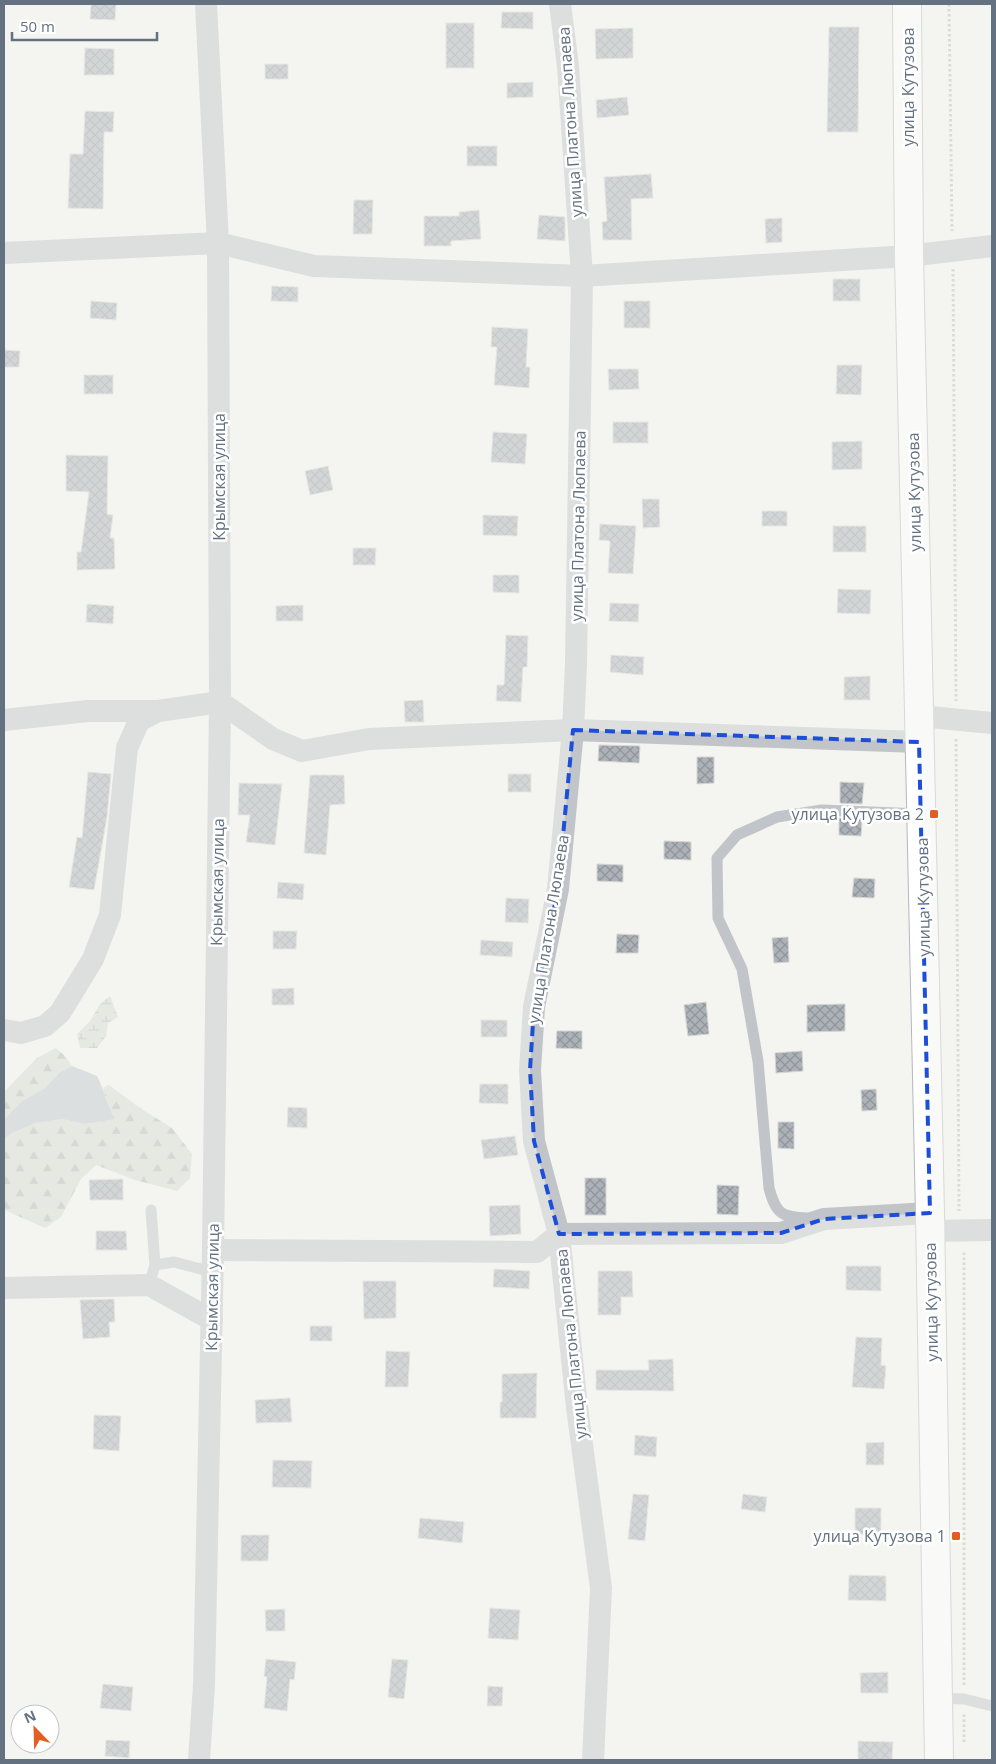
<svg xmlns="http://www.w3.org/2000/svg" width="996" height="1764" viewBox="0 0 996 1764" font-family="'Open Sans',sans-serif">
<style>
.forest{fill:url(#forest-firs)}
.wetland{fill:url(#wetland-marsh)}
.water{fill:#bcc6cc}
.building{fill:url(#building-cross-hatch);stroke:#d5d5d3}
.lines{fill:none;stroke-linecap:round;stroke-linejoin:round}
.secondary-casing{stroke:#b4b8bc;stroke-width:30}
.path{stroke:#bbbdbf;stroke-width:3;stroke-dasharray:2.5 2.5;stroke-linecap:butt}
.lane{stroke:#c1c4c8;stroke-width:11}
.street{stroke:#c1c4c8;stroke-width:22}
.secondary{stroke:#fff;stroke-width:28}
.marked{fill:none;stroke:#1d4ed8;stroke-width:4;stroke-dasharray:10 6;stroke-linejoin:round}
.poi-dot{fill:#e25e22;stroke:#fff;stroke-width:2}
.labels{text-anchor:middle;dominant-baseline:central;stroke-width:5;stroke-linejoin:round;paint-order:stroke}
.street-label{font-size:16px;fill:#637181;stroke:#fff}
.poi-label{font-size:16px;fill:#637181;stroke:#fff;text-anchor:end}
</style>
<defs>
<pattern id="forest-firs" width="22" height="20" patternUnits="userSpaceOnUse" patternTransform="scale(1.25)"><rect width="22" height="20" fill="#d4dbd1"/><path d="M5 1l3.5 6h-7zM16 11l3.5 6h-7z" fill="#b0b6af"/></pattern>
<pattern id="wetland-marsh" width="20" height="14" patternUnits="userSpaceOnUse" patternTransform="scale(1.25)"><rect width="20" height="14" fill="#d4dbd1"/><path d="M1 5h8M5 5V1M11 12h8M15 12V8" fill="none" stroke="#b0b6af"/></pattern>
<pattern id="building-cross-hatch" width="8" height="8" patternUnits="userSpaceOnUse" patternTransform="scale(1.25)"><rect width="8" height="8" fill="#acb2b8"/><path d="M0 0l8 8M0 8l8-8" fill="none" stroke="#90959b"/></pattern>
</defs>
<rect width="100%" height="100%" fill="#f4f4f0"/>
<g class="forest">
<polygon points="56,1048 65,1056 72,1066 59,1073 44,1089 22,1101 4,1119 4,1092 37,1058"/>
<polygon points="109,1085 140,1108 172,1128 192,1154 190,1178 177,1191 135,1180 96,1165 81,1179 61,1217 45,1228 4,1210 4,1139 12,1133 36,1123 62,1119 85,1124 114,1119 109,1108 103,1088"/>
</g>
<polygon class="wetland" points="110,996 118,1017 108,1023 106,1036 97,1048 80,1048 77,1034 90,1021 100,1004"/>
<path class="water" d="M72,1066L97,1076C104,1090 107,1105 115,1119L85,1124L62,1119L36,1123L12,1133L4,1139V1119L22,1101L44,1089L59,1073Z"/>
<g class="building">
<polygon points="91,4 116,4 115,20 90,19"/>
<polygon points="502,12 533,12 533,29 501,28"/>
<rect x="446" y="23" width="28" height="45"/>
<polygon points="829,27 859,27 858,132 827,132"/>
<polygon points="633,28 633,58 596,59 595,29"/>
<polygon points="85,48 114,49 114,75 84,75"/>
<rect x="265" y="64" width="23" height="15"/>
<polygon points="533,82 533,97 507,98 507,83"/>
<polygon points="627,97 629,115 597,118 596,100"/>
<polygon points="85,111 114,112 113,132 104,132 103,209 68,208 70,154 83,154"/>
<rect x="467" y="146" width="30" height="20"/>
<polygon points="651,174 653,198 631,199 632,240 603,240 602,222 607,221 604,177"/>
<polygon points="354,200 373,200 372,234 353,234"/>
<polygon points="479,210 481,239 451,241 451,246 424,246 424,216 459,216 459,212"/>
<polygon points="539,215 565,217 565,241 537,239"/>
<polygon points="782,218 782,242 766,243 765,219"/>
<rect x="833" y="279" width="27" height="22"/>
<polygon points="272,286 298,287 298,302 271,301"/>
<polygon points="91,301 117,303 116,320 90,318"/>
<rect x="624" y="301" width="26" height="27"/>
<polygon points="492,327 528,329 526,367 530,367 529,388 494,385 497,347 491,347"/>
<polygon points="4,350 20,351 19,367 4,367"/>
<polygon points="837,365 862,365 861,395 836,394"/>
<polygon points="608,369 638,369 639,389 609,390"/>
<rect x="84" y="375" width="29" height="19"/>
<rect x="613" y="422" width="35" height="21"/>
<polygon points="493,432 527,434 525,464 491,462"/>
<polygon points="862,441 862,469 832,470 832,442"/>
<polygon points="66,455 108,456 107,514 113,515 110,538 114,538 115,569 77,570 77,552 81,552 89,492 66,491"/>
<polygon points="328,466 333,490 310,495 305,471"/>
<polygon points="642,499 659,499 660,527 643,528"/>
<rect x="762" y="511" width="25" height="15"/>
<polygon points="483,515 518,516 517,536 483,535"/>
<polygon points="600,524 636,526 633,574 608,573 610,541 599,540"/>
<rect x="833" y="526" width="33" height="26"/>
<polygon points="353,548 376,548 375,565 353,565"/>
<polygon points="493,575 519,575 519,593 493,592"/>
<polygon points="838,589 871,590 870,614 837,613"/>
<polygon points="610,603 639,604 638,622 609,621"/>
<polygon points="87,604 114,606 113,624 86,622"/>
<polygon points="303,605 303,621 276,621 276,606"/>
<polygon points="506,635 528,636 527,667 523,667 521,702 496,701 497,685 504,685"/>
<polygon points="611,655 644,657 643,675 610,672"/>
<polygon points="870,676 870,700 844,700 844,677"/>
<polygon points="423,700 424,722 405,722 404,701"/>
<polygon points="599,745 640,746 639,763 598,761"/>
<polygon points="697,757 714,757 714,783 697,784"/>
<polygon points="88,772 111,774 107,817 94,890 69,887 77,837 82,838"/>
<rect x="508" y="774" width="23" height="18"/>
<polygon points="310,775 344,775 345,804 330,805 326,855 304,853"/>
<polygon points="840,782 864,783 862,804 840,803"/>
<polygon points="239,783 282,784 275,845 246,842 250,815 238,815"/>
<polygon points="839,818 862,819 861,836 839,835"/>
<polygon points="664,841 691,842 691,860 664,859"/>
<polygon points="597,864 623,865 623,882 597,881"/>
<polygon points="854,878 875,879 874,898 852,897"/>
<polygon points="278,882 304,884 303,900 277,898"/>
<polygon points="506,898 529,899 528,923 505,922"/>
<polygon points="273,931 297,931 296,949 273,949"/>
<polygon points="617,934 639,935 638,953 616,953"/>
<polygon points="788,937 789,962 774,963 772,938"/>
<polygon points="481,940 513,942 512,957 480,955"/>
<polygon points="294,988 294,1005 272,1005 272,989"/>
<polygon points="706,1002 709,1034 688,1036 684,1005"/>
<polygon points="845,1004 845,1031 807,1032 807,1005"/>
<rect x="481" y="1020" width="26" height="17"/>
<polygon points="557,1031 582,1031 582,1049 556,1048"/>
<polygon points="802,1051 803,1071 776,1073 775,1053"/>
<polygon points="480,1084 508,1084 508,1104 479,1103"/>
<polygon points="876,1089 877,1110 862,1111 861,1090"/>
<polygon points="288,1107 307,1108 307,1128 287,1127"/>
<polygon points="778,1122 794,1122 794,1149 778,1148"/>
<polygon points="515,1136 518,1155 484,1159 481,1140"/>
<rect x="585" y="1178" width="21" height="37"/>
<polygon points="123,1179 123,1200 90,1200 89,1180"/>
<polygon points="717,1185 739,1186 738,1215 717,1214"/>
<polygon points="520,1205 521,1234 490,1236 489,1206"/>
<polygon points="96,1231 126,1231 127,1250 96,1250"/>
<polygon points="846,1266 881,1266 881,1291 846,1290"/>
<polygon points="494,1269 530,1271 529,1289 493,1287"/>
<polygon points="598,1271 632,1271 633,1297 621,1297 621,1315 598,1315"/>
<polygon points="363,1281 396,1281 396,1318 364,1319"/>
<polygon points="114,1299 115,1322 109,1322 110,1337 83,1339 80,1300"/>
<rect x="310" y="1326" width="22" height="15"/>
<polygon points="856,1337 882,1338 881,1365 886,1366 884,1389 852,1387"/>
<polygon points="386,1351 410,1352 408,1387 385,1387"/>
<polygon points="673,1359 674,1391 596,1390 596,1370 649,1370 648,1360"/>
<polygon points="537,1373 536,1418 500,1418 500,1402 502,1402 502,1374"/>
<polygon points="290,1398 292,1422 256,1423 255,1400"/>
<polygon points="94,1415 121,1416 119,1451 93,1449"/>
<polygon points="635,1435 657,1437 656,1457 634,1455"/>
<polygon points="884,1442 884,1465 866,1465 866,1443"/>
<polygon points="273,1460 312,1461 311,1488 272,1487"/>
<polygon points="633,1494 649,1495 645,1541 628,1539"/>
<polygon points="743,1494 767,1497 765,1512 741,1509"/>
<polygon points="855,1508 881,1508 881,1535 855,1534"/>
<polygon points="420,1518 464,1522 462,1543 418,1538"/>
<polygon points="241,1535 269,1535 268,1561 241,1561"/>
<polygon points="849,1575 886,1576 886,1601 848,1600"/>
<polygon points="490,1608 520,1610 518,1640 488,1638"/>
<polygon points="285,1609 285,1631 266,1631 265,1610"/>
<polygon points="266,1659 296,1662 294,1680 290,1679 287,1711 264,1708 267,1677 264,1676"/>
<polygon points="392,1659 408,1660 404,1699 388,1697"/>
<polygon points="888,1672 888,1693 861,1693 860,1673"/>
<polygon points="103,1684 133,1687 131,1711 100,1708"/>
<polygon points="488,1686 503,1687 502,1706 487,1706"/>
<polygon points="106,1740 130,1741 129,1758 105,1756"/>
<polygon points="858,1741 893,1742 892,1760 858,1760"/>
</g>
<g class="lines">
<defs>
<polyline id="secondary" points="907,4 909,256 930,1213 939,1760"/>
</defs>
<use href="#secondary" class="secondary-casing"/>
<g class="path">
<polyline points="949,4 952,231"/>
<polyline points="953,269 956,701"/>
<polyline points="956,739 959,1211"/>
<polyline points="964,1685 964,1251"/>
<polyline points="964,1742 964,1714"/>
</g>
<g class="lane">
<polyline points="151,1210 155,1265"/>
<path d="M808,1218C781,1217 776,1214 769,1188L758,1061L742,969L718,918L717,858L737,835L777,817L822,810L921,814"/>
<polyline points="149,1285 155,1265 174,1262 212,1272"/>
<polyline points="937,1698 964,1699 992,1706"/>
</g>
<g class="street">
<polyline points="560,4 568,66 582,276 576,664 573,730 558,889 534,1007 530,1070 534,1141 559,1234 577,1407 601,1588 593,1760"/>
<polyline points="4,253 218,243 314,266 582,276 909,256 992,246"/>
<polyline points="919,716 992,723"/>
<polyline points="4,720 88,711 158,711 220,702 273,739 302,751 369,739 573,730 919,742"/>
<polyline points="4,1030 21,1033 45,1026 60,1013 93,959 110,915 127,748 139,721 158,711"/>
<polyline points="930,1231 992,1230"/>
<polyline points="213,1250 537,1252 559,1234 781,1233 824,1219 930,1213"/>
<polyline points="4,1288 149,1285 212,1320"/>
<polyline points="199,1760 204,1685 213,1250 220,702 218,243 206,4"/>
</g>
<use href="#secondary" class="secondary"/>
</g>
<path d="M0 0H996V1764H0ZM573,730L919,742L930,1213L824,1219L781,1233L559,1234L534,1141L530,1070L534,1007L558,889Z" fill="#f4f4f0" fill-opacity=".55" fill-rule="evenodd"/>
<path class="marked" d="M573,730L919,742L930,1213L824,1219L781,1233L559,1234L534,1141L530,1070L534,1007L558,889Z"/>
<g class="poi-dot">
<rect x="929" y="809" width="10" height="10" rx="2.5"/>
<rect x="951" y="1531" width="10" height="10" rx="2.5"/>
</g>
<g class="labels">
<g class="street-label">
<text transform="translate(908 87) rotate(-90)">улица Кутузова</text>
<text transform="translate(570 122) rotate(-94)">улица Платона Люпаева</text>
<text transform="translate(219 477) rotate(-90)">Крымская улица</text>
<text transform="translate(914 492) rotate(-91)">улица Кутузова</text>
<text transform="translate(578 526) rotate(-89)">улица Платона Люпаева</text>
<text transform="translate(217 882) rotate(-89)">Крымская улица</text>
<text transform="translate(923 897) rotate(-91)">улица Кутузова</text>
<text transform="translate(548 929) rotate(-81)">улица Платона Люпаева</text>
<text transform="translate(212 1287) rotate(-89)">Крымская улица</text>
<text transform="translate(931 1302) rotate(-91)">улица Кутузова</text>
<text transform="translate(571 1344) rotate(-96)">улица Платона Люпаева</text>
</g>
<g class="poi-label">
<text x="924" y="814">улица Кутузова 2</text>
<text x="946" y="1536">улица Кутузова 1</text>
</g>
</g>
<rect width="996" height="1764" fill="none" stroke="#637181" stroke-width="10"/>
<g transform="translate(35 1729) rotate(337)"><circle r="24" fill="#ffffff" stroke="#c1c6cd"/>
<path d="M0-4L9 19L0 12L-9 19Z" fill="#e25e22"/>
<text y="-8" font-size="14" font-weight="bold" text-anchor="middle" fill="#637181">N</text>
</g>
<path d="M12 32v8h145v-8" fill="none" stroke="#637181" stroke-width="2.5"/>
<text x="20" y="32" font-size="15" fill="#637181" stroke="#ffffff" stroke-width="4" paint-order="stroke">50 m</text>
</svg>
